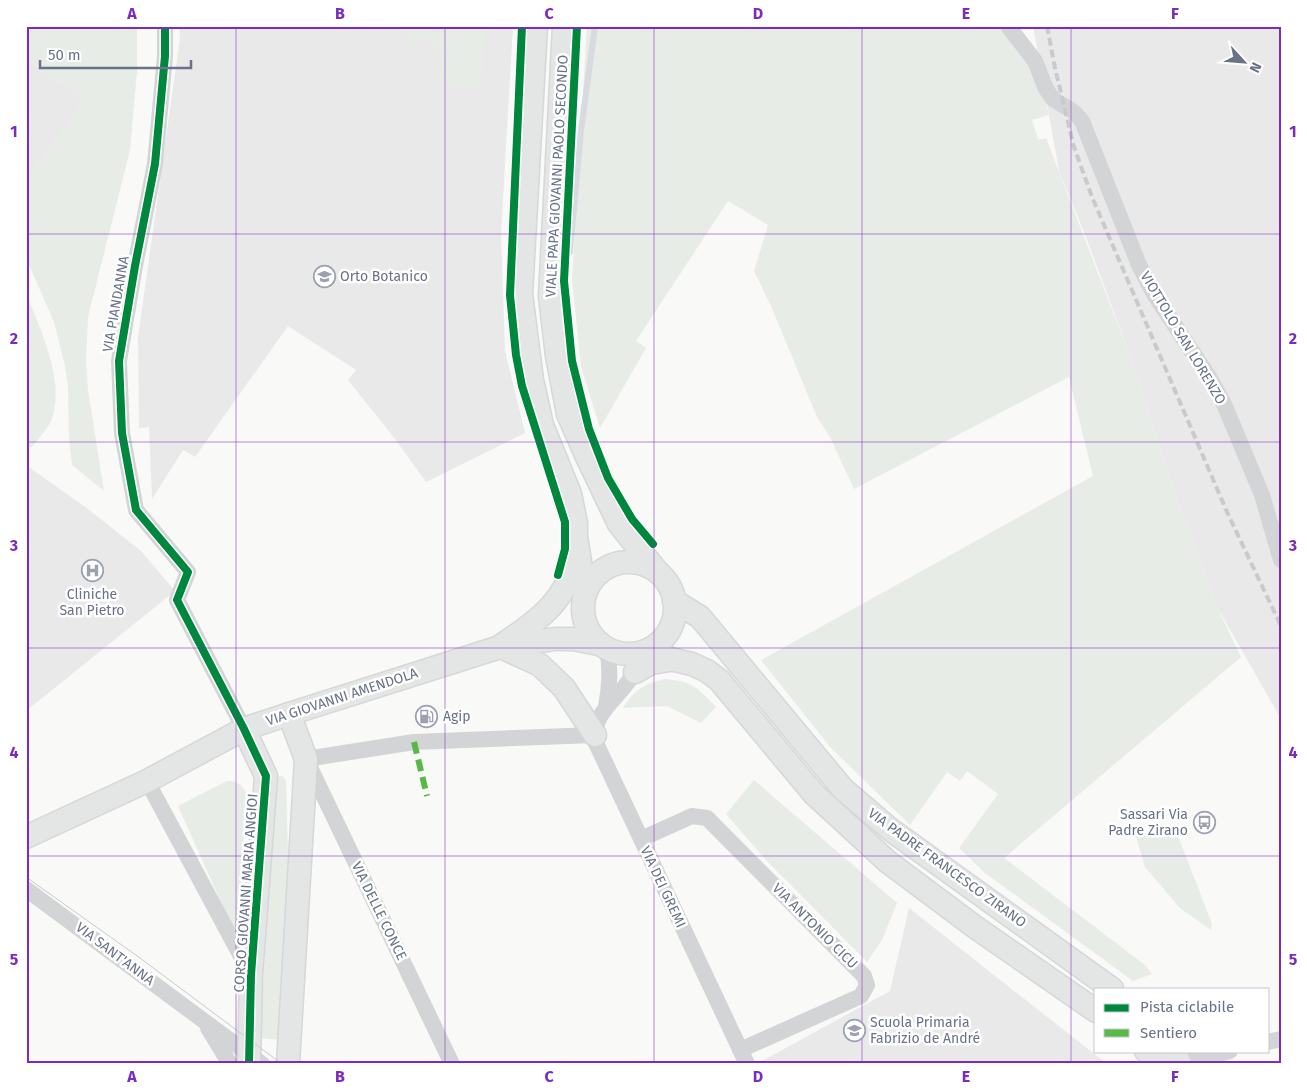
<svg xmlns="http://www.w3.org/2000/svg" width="1307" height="1090" viewBox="0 0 1307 1090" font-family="'Fira Sans',sans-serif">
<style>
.built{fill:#e9e9ea}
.green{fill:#e7ece6}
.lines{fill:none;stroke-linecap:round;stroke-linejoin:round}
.stream{stroke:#d7dbe0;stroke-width:6}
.secondary-casing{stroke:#d6d7d8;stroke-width:25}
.street{stroke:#d3d4d5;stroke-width:16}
.secondary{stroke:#e4e5e5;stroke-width:22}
.tram{stroke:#c9cacc;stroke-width:1}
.rail{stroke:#c9cacc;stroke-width:4;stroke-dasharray:8 4;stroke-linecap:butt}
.quiet{stroke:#58b947;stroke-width:6;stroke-dasharray:12 6;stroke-linecap:butt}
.cycleway-casing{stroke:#fff;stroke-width:11}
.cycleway{stroke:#00873e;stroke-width:8}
.grid{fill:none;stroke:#7b2cbf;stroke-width:1;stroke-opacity:0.55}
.labels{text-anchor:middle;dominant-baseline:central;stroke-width:5;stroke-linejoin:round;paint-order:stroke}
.street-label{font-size:14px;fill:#68728a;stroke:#fff}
.poi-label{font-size:14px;fill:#68728a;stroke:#fff;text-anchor:start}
.neatline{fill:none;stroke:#7b2cbf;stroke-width:2}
.grid-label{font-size:16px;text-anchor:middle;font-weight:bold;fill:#7b2cbf}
</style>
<rect width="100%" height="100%" fill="#f9f9f8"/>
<g class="built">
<polygon points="179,26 513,26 501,234 505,351 525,433 426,482 395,439 348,380 356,370 288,326 195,457 183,450 152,499 149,427 139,428 138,337 180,38"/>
<polygon points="1033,26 1281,26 1281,719 1217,607 1173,488 1133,364 1086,237 1059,171"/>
<polygon points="26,57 85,101 26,180"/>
<polygon points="26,465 88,509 141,551 175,591 26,711"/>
<polygon points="909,908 1107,1064 764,1064 762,1061 890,991"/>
</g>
<g class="green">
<polygon points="26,26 137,26 137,72 130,150 88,317 86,360 88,390 104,491 72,465 69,437 68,386 65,366 54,322 26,258 26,180 85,101 26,57"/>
<polygon points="396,26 485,26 481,87 438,86 442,57 422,35 414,46"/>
<polygon points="587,26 1002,26 1035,61 1049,115 1032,120 1038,140 1046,138 1133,364 1173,488 1217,607 1241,657 1004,858 1145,965 1152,974 1133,981 985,873 959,848 998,794 967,771 960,781 947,772 910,825 830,747 761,660 1093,476 1069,377 854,489 830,437 817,417 771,306 754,271 768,225 728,201 636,341 646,348 600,428 581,367 572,279"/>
<path d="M26,293C40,329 64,378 53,416C50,427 38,439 31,448L26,444Z"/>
<path d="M665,679C692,681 698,688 716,707L701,723L667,706L623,708C635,690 643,684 665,679Z"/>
<polygon points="281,776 284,777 286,781 289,890 280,1040 260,1038 275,782 276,778"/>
<polygon points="754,780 897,903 882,940 867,962 765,859 726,814"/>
<path d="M227,781C238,781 242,785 246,793L238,940L178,806Z"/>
<polygon points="1156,829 1176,831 1212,924 1211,930 1180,908 1145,867 1136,837"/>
</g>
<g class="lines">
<polyline class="stream" points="570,252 581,131 595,26"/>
<defs>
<g id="secondary">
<polyline points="536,26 521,294 532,380 542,425 570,494 576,523 576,536 581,568 590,581"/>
<polyline points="564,26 550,296 557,356 568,414 587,457 619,524 656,570"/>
<circle cx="629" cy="608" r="46"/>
<polyline points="674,601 700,617 843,789 891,830 1112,989"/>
<path d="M502,645C527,628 559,607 569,577C572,568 573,556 574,547"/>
<polyline points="501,647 540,665 564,688 595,735"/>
<polyline points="650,649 670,659 692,664 707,671 719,680 814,794 888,862 975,927 1096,1011"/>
<polyline points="635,672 651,663 669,660"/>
<polyline points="244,729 266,776 251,975 249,1064"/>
<polyline points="26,837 147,781 244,729 289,714 500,647 555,639 573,639 599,644"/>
<polyline points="1146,1051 1160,1064"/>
<polyline points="1175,1051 1180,1064"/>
<polyline points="288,1064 306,759 289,714"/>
</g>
</defs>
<use href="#secondary" class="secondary-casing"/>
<g class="street">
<polyline points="165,26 165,56 155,164 135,266 119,361 122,433 136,510 188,572 177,600 244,729"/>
<polyline points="1008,26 1035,61 1046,89 1053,99 1074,112 1082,121 1139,265 1154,294 1209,377 1224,404 1262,495 1281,560"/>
<path d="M641,653C639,659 638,666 635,671C624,695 591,711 595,741L747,1064"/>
<path d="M606,706C610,686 611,669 607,649"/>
<polyline points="147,781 251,975"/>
<polyline points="641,839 692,816 707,818 864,976 867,985 861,996 740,1050"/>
<polyline points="26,889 262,1064"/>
<polyline points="208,1028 230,1064"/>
<polyline points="1268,1042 1281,1039"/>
<polyline points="452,1064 306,759 414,742 595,735"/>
<polyline points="1180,1064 1230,1051"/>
</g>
<use href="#secondary" class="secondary"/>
<polyline class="tram" points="26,877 140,958 282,1064"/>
<polyline class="rail" points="1047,26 1055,68 1074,147 1092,197 1227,512 1281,626"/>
<polyline class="quiet" points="414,742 427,796"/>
<defs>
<g id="cycleway">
<polyline points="165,26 165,56 155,164 135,266 119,361 122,433 136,510 188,572 177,600 244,729 266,776 251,975 249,1064"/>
<polyline points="522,26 510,295 516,355 522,386 565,522 565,549 558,575"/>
<polyline points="577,26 564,281 572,361 589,429 608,478 632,519 653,544"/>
</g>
</defs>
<use href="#cycleway" class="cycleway-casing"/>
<use href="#cycleway" class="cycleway"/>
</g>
<path class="grid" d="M236,26V1064M445,26V1064M654,26V1064M862,26V1064M1071,26V1064M26,234H1281M26,442H1281M26,648H1281M26,856H1281"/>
<defs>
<symbol id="university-ring" viewBox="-11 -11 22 22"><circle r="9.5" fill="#fff" stroke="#9ba1b0" stroke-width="1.5"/><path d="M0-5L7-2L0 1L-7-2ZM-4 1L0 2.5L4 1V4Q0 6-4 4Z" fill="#9ba1b0"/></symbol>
<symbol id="hospital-ring" viewBox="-11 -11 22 22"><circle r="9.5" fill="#fff" stroke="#9ba1b0" stroke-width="1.5"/><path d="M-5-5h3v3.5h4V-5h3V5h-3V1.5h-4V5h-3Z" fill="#9ba1b0"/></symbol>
<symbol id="fuel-ring" viewBox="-11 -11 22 22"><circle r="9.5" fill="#fff" stroke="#9ba1b0" stroke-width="1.5"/><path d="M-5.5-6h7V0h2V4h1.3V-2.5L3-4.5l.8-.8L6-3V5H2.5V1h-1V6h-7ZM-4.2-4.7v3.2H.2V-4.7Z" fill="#9ba1b0"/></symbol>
<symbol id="bus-ring" viewBox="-11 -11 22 22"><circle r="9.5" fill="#fff" stroke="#9ba1b0" stroke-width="1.5"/><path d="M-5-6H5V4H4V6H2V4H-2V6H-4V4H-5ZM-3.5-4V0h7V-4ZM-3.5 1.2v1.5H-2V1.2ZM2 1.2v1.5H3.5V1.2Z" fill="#9ba1b0"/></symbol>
<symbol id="school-ring" viewBox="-11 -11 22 22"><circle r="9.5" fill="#fff" stroke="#9ba1b0" stroke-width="1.5"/><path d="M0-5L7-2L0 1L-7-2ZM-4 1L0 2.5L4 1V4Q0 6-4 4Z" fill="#9ba1b0"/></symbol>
</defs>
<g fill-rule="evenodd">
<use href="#university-ring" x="312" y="264" width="25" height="25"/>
<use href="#hospital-ring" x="80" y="558" width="25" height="25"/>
<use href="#fuel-ring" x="414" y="704" width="25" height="25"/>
<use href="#bus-ring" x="1192" y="810" width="25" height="25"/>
<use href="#school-ring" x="842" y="1018" width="25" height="25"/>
</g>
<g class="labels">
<g class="street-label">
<text transform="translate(557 176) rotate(-87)">VIALE PAPA GIOVANNI PAOLO SECONDO</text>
<text transform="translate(116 304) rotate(-80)">VIA PIANDANNA</text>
<text transform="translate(1183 338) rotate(59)">VIOTTOLO SAN LORENZO</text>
<text transform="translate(342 697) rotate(-18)">VIA GIOVANNI AMENDOLA</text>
<text transform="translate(947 868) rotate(36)">VIA PADRE FRANCESCO ZIRANO</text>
<text transform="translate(663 887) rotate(65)">VIA DEI GREMI</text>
<text transform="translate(246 893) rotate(-86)">CORSO GIOVANNI MARIA ANGIOI</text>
<text transform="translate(379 911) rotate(64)">VIA DELLE CONCE</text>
<text transform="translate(815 926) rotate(45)">VIA ANTONIO CICU</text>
<text transform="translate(115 954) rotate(37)">VIA SANT'ANNA</text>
</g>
<g class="poi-label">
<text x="340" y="276">Orto Botanico</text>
<text x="92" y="594" text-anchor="middle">Cliniche<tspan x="92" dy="16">San Pietro</tspan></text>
<text x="443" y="716">Agip</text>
<text x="1188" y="814" text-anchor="end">Sassari Via<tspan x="1188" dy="16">Padre Zirano</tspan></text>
<text x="870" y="1022">Scuola Primaria<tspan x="870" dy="16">Fabrizio de André</tspan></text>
</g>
</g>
<rect width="1307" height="1090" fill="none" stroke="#ffffff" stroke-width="55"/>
<rect x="1094" y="988" width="175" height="65" fill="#ffffff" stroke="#c3c7d0"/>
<rect x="1104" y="1004" width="25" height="8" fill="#00873e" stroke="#c3c7d0"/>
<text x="1140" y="1012" font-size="15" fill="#68728a">Pista ciclabile</text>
<rect x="1104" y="1029" width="25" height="8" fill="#58b947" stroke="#c3c7d0"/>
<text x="1140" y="1038" font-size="15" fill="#68728a">Sentiero</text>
<g transform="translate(1244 62) rotate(116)" stroke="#ffffff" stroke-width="4" paint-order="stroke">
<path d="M0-4L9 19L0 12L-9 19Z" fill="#68728a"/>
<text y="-8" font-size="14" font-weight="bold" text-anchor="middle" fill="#68728a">N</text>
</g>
<path d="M40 60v8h151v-8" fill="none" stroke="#68728a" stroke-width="2.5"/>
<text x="48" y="60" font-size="15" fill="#68728a" stroke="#ffffff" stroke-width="4" paint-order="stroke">50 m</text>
<rect x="28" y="28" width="1252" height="1034" class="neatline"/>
<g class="grid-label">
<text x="132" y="19">A</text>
<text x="340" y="19">B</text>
<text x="549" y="19">C</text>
<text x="758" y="19">D</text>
<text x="966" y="19">E</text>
<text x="1175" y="19">F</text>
<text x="14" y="137">1</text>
<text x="1293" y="137">1</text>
<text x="14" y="344">2</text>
<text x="1293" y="344">2</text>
<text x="14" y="551">3</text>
<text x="1293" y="551">3</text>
<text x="14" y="758">4</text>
<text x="1293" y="758">4</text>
<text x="14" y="965">5</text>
<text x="1293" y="965">5</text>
<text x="132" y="1082">A</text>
<text x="340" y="1082">B</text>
<text x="549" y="1082">C</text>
<text x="758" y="1082">D</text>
<text x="966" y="1082">E</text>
<text x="1175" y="1082">F</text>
</g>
</svg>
